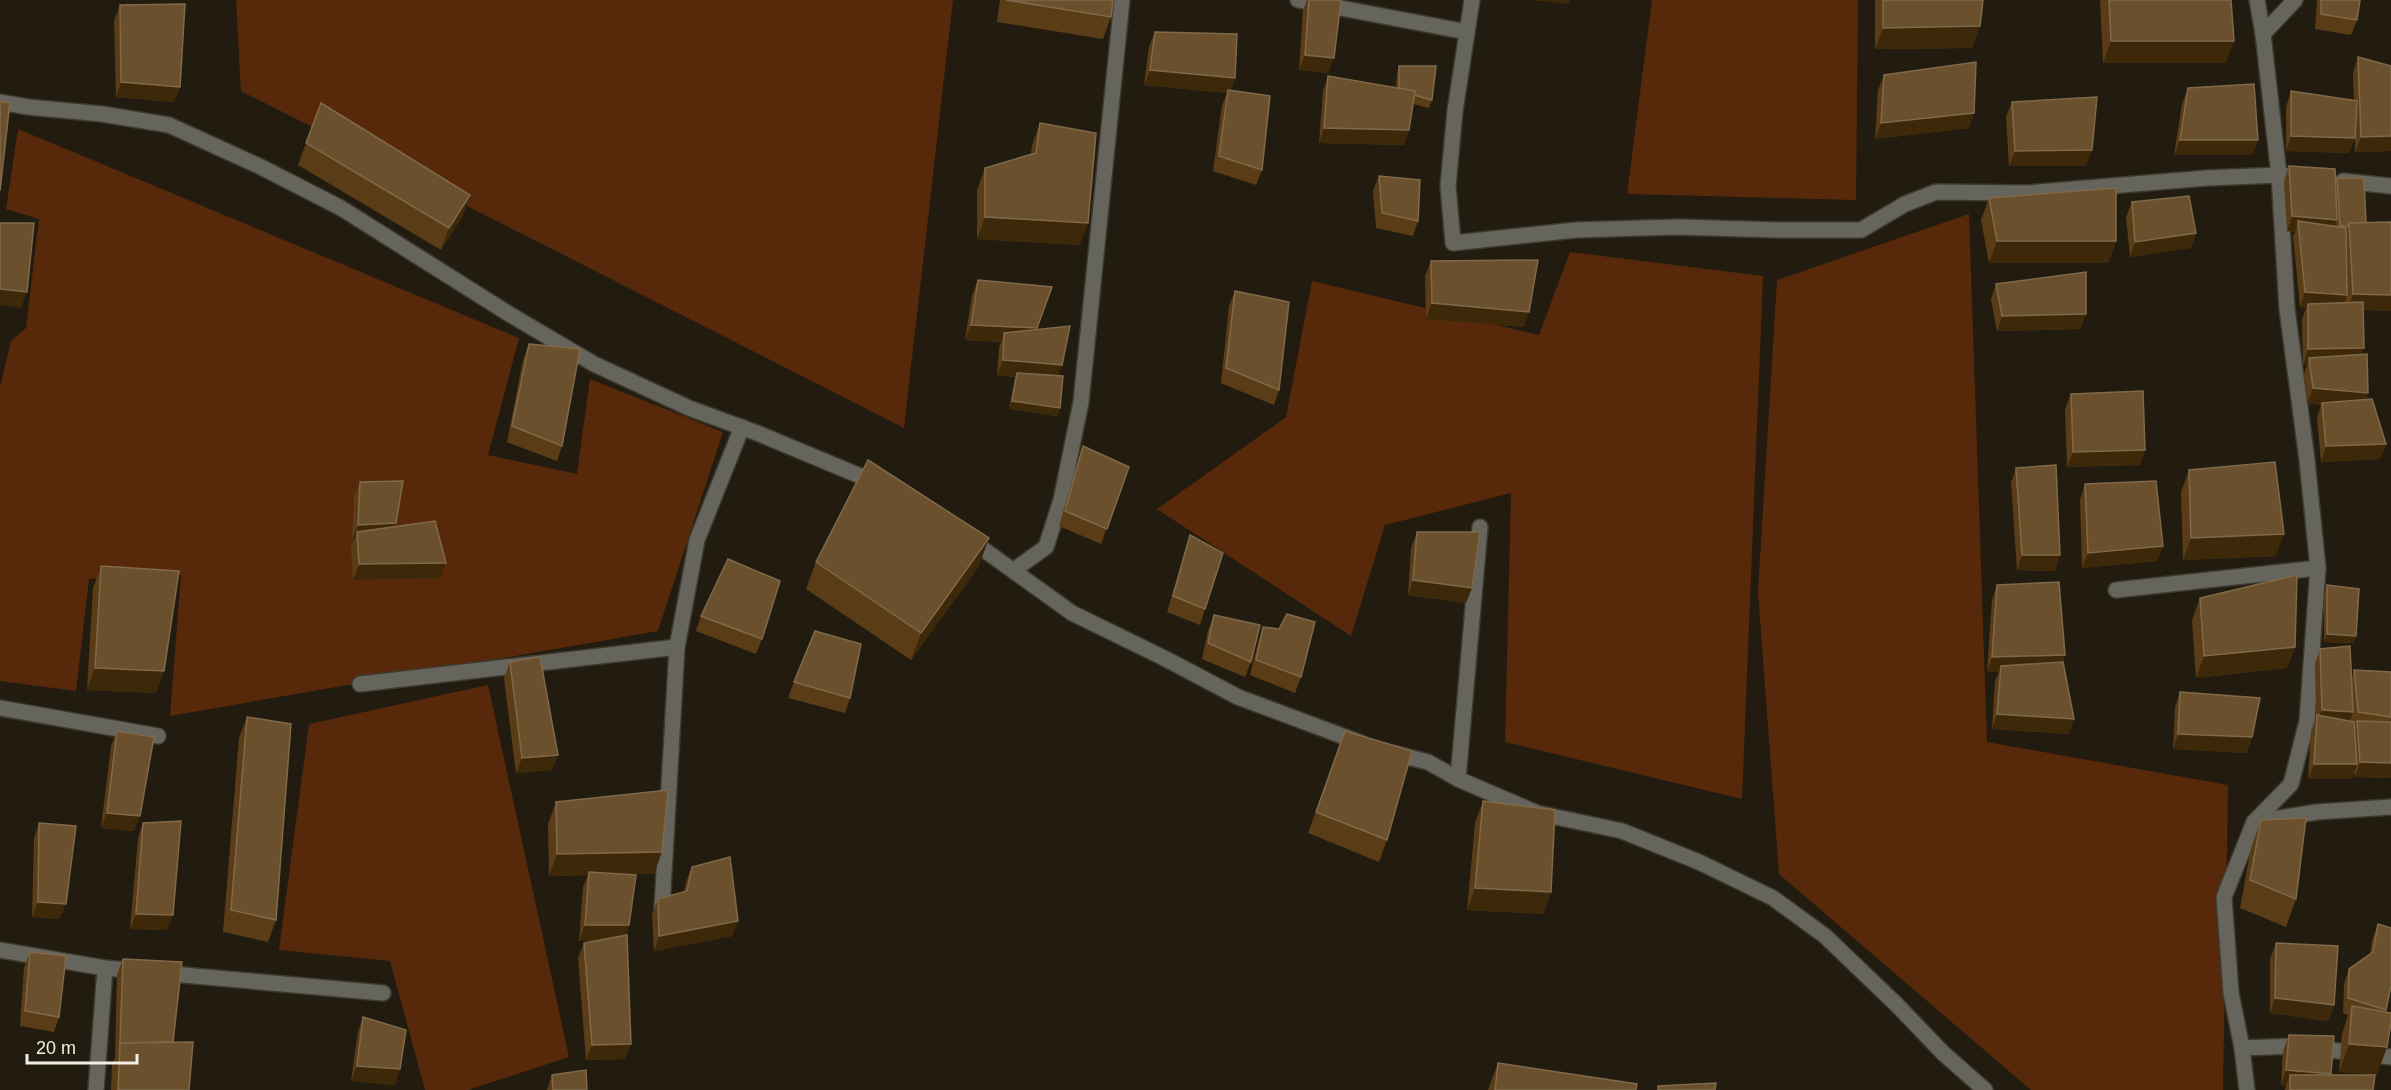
<svg xmlns="http://www.w3.org/2000/svg" width="2391" height="1090" viewBox="0 0 2391 1090" font-family="Arial,sans-serif">
<style>
.green{fill:#58280b}
.lines{fill:none;stroke-linecap:round;stroke-linejoin:round}
.service-casing{stroke:#3e392d;stroke-width:18}
.minor-casing{stroke:#3e392d;stroke-width:18}
.service{stroke:#65655e;stroke-width:15}
.minor{stroke:#65655e;stroke-width:15}
.wall{fill:#5a3d17}
.shaded-wall{fill:#3d280a}
.building{fill:#6b502d;stroke:#80694a;stroke-width:1.5}
</style>
<rect width="100%" height="100%" fill="#211c0f"/>
<g class="green">
<polygon points="236,0 953,0 904,428 241,91"/>
<polygon points="1652,0 1858,0 1856,200 1627,194"/>
<polygon points="18,129 519,338 488,455 577,474 590,379 723,432 658,631 170,716 181,575 89,579 76,691 0,681 0,387 11,341 26,328 39,219 6,209"/>
<polygon points="1969,214 1987,742 2228,785 2223,1090 2031,1090 1779,874 1758,592 1777,280"/>
<polygon points="1570,252 1763,276 1742,799 1505,742 1511,493 1385,525 1351,636 1157,509 1286,417 1312,281 1539,335"/>
<polygon points="488,685 569,1057 468,1090 425,1090 390,961 279,950 309,724"/>
</g>
<g class="lines">
<defs>
<polyline id="service" points="1298,0 1467,32"/>
<g id="minor">
<polyline points="1472,0 1455,111 1448,186 1453,243 1576,230 1677,227 1779,230 1861,230 1905,204 1936,192 2027,193 2207,178 2279,175 2305,178"/>
<polyline points="2257,0 2263,34"/>
<polyline points="0,102 28,107 102,114 169,125 261,167 341,208 509,314 594,364 689,408 757,433 877,483"/>
<polyline points="2343,181 2391,186"/>
<polyline points="969,539 1072,613 1164,658 1238,697 1361,743"/>
<polyline points="1014,570 1046,547 1061,500 1081,402 1122,0"/>
<polyline points="2116,590 2318,568"/>
<polyline points="360,684 677,647"/>
<polyline points="0,708 158,736"/>
<polyline points="1392,753 1428,762 1458,779 1537,813 1622,831 1699,862 1773,898 1825,936 1897,1005 1943,1053 1985,1090"/>
<polyline points="1458,779 1480,527"/>
<polyline points="2254,822 2317,812 2391,807"/>
<polyline points="662,908 677,647 697,540 742,427"/>
<polyline points="0,950 105,968 383,993"/>
<polyline points="2242,1048 2295,1046 2391,1057"/>
<polyline points="96,1090 105,968"/>
<polyline points="2247,1090 2242,1048 2231,993 2224,897 2254,822 2291,784 2307,721 2318,568 2307,460 2287,309 2279,175 2263,34 2295,0"/>
</g>
</defs>
<use href="#service" class="service-casing"/>
<use href="#minor" class="minor-casing"/>
<use href="#service" class="service"/>
<use href="#minor" class="minor"/>
</g>
<g class="wall">
<polygon points="1000,0 1113,0 1111,17 1103,39 997,22"/>
<polygon points="1307,0 1341,0 1328,73 1299,70 1303,10"/>
<polygon points="1875,0 1983,0 1980,26 1972,48 1875,49"/>
<polygon points="2100,0 2231,0 2226,63 2103,63"/>
<polygon points="2317,0 2360,0 2357,20 2351,35 2315,29"/>
<polygon points="120,5 180,87 174,102 116,97 114,21"/>
<polygon points="1155,32 1235,78 1231,90 1262,170 1256,185 1213,171 1222,105 1227,93 1144,85 1149,47"/>
<polygon points="2358,57 2391,66 2391,151 2355,152 2355,137 2349,153 2286,151 2286,107 2291,91 2354,100 2353,73"/>
<polygon points="1399,66 1432,100 1429,108 1413,104 1404,145 1319,143 1323,91 1328,76 1396,87 1397,74"/>
<polygon points="1884,75 1969,128 1875,139 1878,90"/>
<polygon points="2188,88 2258,140 2252,155 2174,155 2182,104"/>
<polygon points="2012,102 2086,166 2009,166 2006,117"/>
<polygon points="321,103 470,195 462,217 441,250 298,165"/>
<polygon points="1040,123 1080,245 977,239 977,190 985,168 1031,154 1032,145"/>
<polygon points="2289,166 2336,181 2337,178 2366,223 2391,222 2391,311 2363,310 2362,355 2368,393 2366,399 2386,444 2380,459 2321,462 2317,418 2321,405 2307,403 2304,374 2307,365 2303,365 2302,319 2306,308 2300,307 2293,236 2295,232 2287,231 2284,181"/>
<polygon points="1379,176 1418,221 1413,236 1376,228 1373,191"/>
<polygon points="1989,198 2116,241 2108,263 1989,263 1981,220"/>
<polygon points="2132,202 2196,233 2191,248 2130,257 2126,217"/>
<polygon points="1431,261 1524,327 1426,319 1425,276"/>
<polygon points="978,280 1052,287 1037,330 1062,365 1058,376 1060,408 1057,416 1009,409 1015,377 997,375 999,348 1001,342 965,340 972,295"/>
<polygon points="1996,284 2086,314 2080,329 1997,331 1991,299"/>
<polygon points="1235,291 1279,390 1274,405 1221,383 1229,306"/>
<polygon points="529,344 562,446 557,461 507,442 523,360"/>
<polygon points="2071,394 2145,450 2140,465 2067,467 2065,409"/>
<polygon points="1083,446 1129,467 1101,544 1059,526 1078,461"/>
<polygon points="2016,468 2055,571 2017,570 2011,483"/>
<polygon points="2189,470 2276,556 2183,560 2181,492"/>
<polygon points="360,482 396,523 394,527 446,563 440,578 353,580 351,547 354,540 352,540 354,497"/>
<polygon points="2085,484 2163,546 2157,561 2082,568 2080,500"/>
<polygon points="1417,532 1466,603 1408,595 1411,548"/>
<polygon points="1190,535 1205,609 1200,625 1167,612 1185,550"/>
<polygon points="816,562 979,566 911,660 806,589"/>
<polygon points="101,566 156,693 87,690 93,588"/>
<polygon points="1997,585 2065,655 2063,662 2069,734 1992,729 1995,681 1999,672 1987,672 1992,600"/>
<polygon points="2327,585 2356,636 2353,643 2324,642 2324,593"/>
<polygon points="2200,598 2295,647 2287,668 2196,678 2192,620"/>
<polygon points="1214,615 1251,662 1245,677 1202,659 1208,630"/>
<polygon points="701,616 762,639 756,654 696,631"/>
<polygon points="1263,627 1301,677 1295,693 1250,675 1258,643"/>
<polygon points="2320,649 2351,679 2354,670 2391,672 2391,778 2355,777 2354,772 2352,779 2308,779 2311,731 2316,717 2315,664"/>
<polygon points="510,662 552,770 516,773 504,678"/>
<polygon points="794,682 850,698 845,713 788,698"/>
<polygon points="2180,692 2252,737 2246,753 2173,749 2175,707"/>
<polygon points="247,717 276,920 268,942 223,932 239,738"/>
<polygon points="117,731 134,831 101,828 111,746"/>
<polygon points="1345,731 1387,840 1379,862 1308,833"/>
<polygon points="1483,801 1551,892 1543,914 1467,910 1475,823"/>
<polygon points="556,802 654,874 626,874 629,925 626,935 625,1059 586,1060 578,958 584,943 599,940 579,941 583,887 588,875 549,876 548,824"/>
<polygon points="2261,820 2296,899 2286,927 2240,908 2251,848"/>
<polygon points="39,823 60,919 32,917 34,838"/>
<polygon points="143,823 167,930 130,929 138,838"/>
<polygon points="692,867 738,921 732,936 654,951 652,915 658,899 684,892 686,882"/>
<polygon points="2378,924 2386,1010 2377,1075 2339,1072 2342,1034 2348,1015 2343,1013 2344,984 2349,969 2370,954 2372,940"/>
<polygon points="2276,943 2334,1005 2328,1021 2270,1013 2270,959"/>
<polygon points="30,952 59,1017 54,1032 20,1026 24,967"/>
<polygon points="123,959 173,1042 189,1090 111,1090 112,1065 115,1058 117,974"/>
<polygon points="363,1017 395,1085 351,1081 358,1032"/>
<polygon points="2289,1035 2331,1074 2330,1075 2373,1090 2285,1090 2286,1085 2281,1085 2283,1051"/>
<polygon points="1498,1063 1636,1090 1488,1090"/>
<polygon points="552,1075 587,1090 547,1090"/>
</g>
<g class="shaded-wall">
<polygon points="1529,0 1570,0 1568,4"/>
<polygon points="1980,26 1972,48 1875,49 1883,28"/>
<polygon points="2111,41 2234,41 2226,63 2103,63"/>
<polygon points="1305,55 1334,58 1328,73 1299,70"/>
<polygon points="1150,70 1235,78 1230,94 1228,90 1227,93 1144,85"/>
<polygon points="121,82 180,87 174,102 116,97"/>
<polygon points="1974,113 1969,128 1875,139 1881,123"/>
<polygon points="1324,128 1409,130 1404,145 1319,143"/>
<polygon points="2291,136 2355,138 2349,153 2286,151"/>
<polygon points="2391,136 2391,151 2355,152 2361,137"/>
<polygon points="2180,140 2258,140 2252,155 2174,155"/>
<polygon points="2092,150 2086,166 2009,166 2015,151"/>
<polygon points="470,195 462,217 441,250 449,228"/>
<polygon points="2292,216 2337,220 2331,235 2298,221 2295,232 2287,231"/>
<polygon points="985,217 1088,223 1080,245 977,239"/>
<polygon points="2196,233 2191,248 2130,257 2135,242"/>
<polygon points="1997,241 2116,241 2108,263 1989,263"/>
<polygon points="1052,287 1032,343 1004,333 1001,342 965,340 971,325"/>
<polygon points="0,289 27,292 21,308 0,305"/>
<polygon points="2305,292 2347,295 2342,310 2308,304 2306,308 2300,307"/>
<polygon points="2353,294 2391,295 2391,311 2348,309"/>
<polygon points="1432,303 1529,312 1524,327 1426,319"/>
<polygon points="2086,314 2080,329 1997,331 2002,316"/>
<polygon points="2364,348 2358,364 2309,358 2307,365 2303,365 2308,349"/>
<polygon points="1003,360 1062,365 1057,380 1017,373 1015,377 997,375"/>
<polygon points="2313,388 2368,393 2362,408 2322,403 2321,405 2307,403"/>
<polygon points="1012,401 1060,408 1057,416 1009,409"/>
<polygon points="2386,444 2380,459 2321,462 2326,446"/>
<polygon points="2145,450 2140,465 2067,467 2073,452"/>
<polygon points="396,523 390,538 357,532 354,540 352,540 358,525"/>
<polygon points="2284,534 2276,556 2183,560 2191,538"/>
<polygon points="989,538 979,566 911,660 921,633"/>
<polygon points="2163,546 2157,561 2082,568 2088,553"/>
<polygon points="2022,555 2060,555 2055,571 2017,570"/>
<polygon points="446,563 440,578 353,580 359,564"/>
<polygon points="1413,580 1472,588 1466,603 1408,595"/>
<polygon points="2327,634 2356,636 2353,643 2324,642"/>
<polygon points="2295,647 2287,668 2196,678 2204,656"/>
<polygon points="2065,655 2060,670 2001,666 1999,672 1987,672 1992,657"/>
<polygon points="95,668 164,671 156,693 87,690"/>
<polygon points="2322,710 2353,712 2348,727 2316,725"/>
<polygon points="1997,714 2074,719 2069,734 1992,729"/>
<polygon points="2178,734 2252,737 2246,753 2173,749"/>
<polygon points="558,755 552,770 516,773 522,758"/>
<polygon points="2360,762 2391,763 2391,778 2355,777"/>
<polygon points="2314,764 2357,764 2352,779 2308,779"/>
<polygon points="107,813 140,816 134,831 101,828"/>
<polygon points="662,852 654,874 589,875 589,872 588,875 549,876 557,854"/>
<polygon points="1475,888 1551,892 1543,914 1467,910"/>
<polygon points="38,902 66,904 60,919 32,917"/>
<polygon points="136,914 173,915 167,930 130,929"/>
<polygon points="738,921 732,936 654,951 659,936"/>
<polygon points="585,925 629,925 624,940 579,941"/>
<polygon points="2275,998 2334,1005 2328,1021 2270,1013"/>
<polygon points="631,1044 625,1059 586,1060 592,1045"/>
<polygon points="2349,1044 2387,1047 2377,1075 2339,1072"/>
<polygon points="357,1066 400,1069 395,1085 351,1081"/>
<polygon points="2286,1070 2331,1074 2325,1089 2290,1075 2286,1085 2281,1085"/>
</g>
<g class="building">
<polygon points="1006,0 1113,0 1111,17"/>
<polygon points="1309,0 1341,0 1334,58 1305,55"/>
<polygon points="1883,0 1983,0 1980,26 1883,28"/>
<polygon points="2109,0 2231,0 2234,41 2111,41"/>
<polygon points="2321,0 2360,0 2357,20 2321,14"/>
<polygon points="185,4 180,87 121,82 120,5"/>
<polygon points="1155,32 1237,34 1235,78 1150,70"/>
<polygon points="2358,57 2391,66 2391,136 2361,137"/>
<polygon points="1976,62 1974,113 1881,123 1884,75"/>
<polygon points="1399,66 1436,66 1432,100 1414,95 1415,91 1399,88"/>
<polygon points="1328,76 1415,91 1409,130 1324,128"/>
<polygon points="2254,84 2258,140 2180,140 2188,88"/>
<polygon points="1228,90 1270,96 1262,170 1219,156"/>
<polygon points="2291,91 2357,101 2355,138 2291,136"/>
<polygon points="2097,97 2092,150 2015,151 2012,102"/>
<polygon points="0,102 10,102 0,191"/>
<polygon points="321,103 470,195 449,228 306,143"/>
<polygon points="1040,123 1096,133 1088,223 985,217 985,168 1036,153"/>
<polygon points="2289,166 2335,169 2337,220 2292,216"/>
<polygon points="1379,176 1420,180 1418,221 1382,213"/>
<polygon points="2337,178 2364,178 2366,223 2349,223 2348,226 2340,226"/>
<polygon points="2116,188 2116,241 1997,241 1989,198"/>
<polygon points="2189,196 2196,233 2135,242 2132,202"/>
<polygon points="2298,221 2346,228 2347,295 2305,292"/>
<polygon points="2391,222 2391,295 2353,294 2349,223"/>
<polygon points="0,223 34,223 27,292 0,289"/>
<polygon points="1538,260 1529,312 1432,303 1431,261"/>
<polygon points="2086,272 2086,314 2002,316 1996,284"/>
<polygon points="978,280 1052,287 1037,328 971,325"/>
<polygon points="1235,291 1289,302 1279,390 1226,368"/>
<polygon points="2363,302 2364,348 2308,349 2308,304"/>
<polygon points="1070,326 1062,365 1003,360 1004,333"/>
<polygon points="529,344 580,349 562,446 512,426"/>
<polygon points="2367,354 2368,393 2313,388 2309,358"/>
<polygon points="1017,373 1063,376 1060,408 1012,401"/>
<polygon points="2143,391 2145,450 2073,452 2071,394"/>
<polygon points="2372,399 2386,444 2326,446 2322,403"/>
<polygon points="1083,446 1129,467 1107,529 1065,511"/>
<polygon points="868,460 989,538 921,633 816,562"/>
<polygon points="2275,462 2284,534 2191,538 2189,470"/>
<polygon points="2056,465 2060,555 2022,555 2016,468"/>
<polygon points="403,481 396,523 358,525 360,482"/>
<polygon points="2156,481 2163,546 2088,553 2085,484"/>
<polygon points="435,521 446,563 359,564 357,532"/>
<polygon points="1417,532 1480,532 1472,588 1413,580"/>
<polygon points="1190,535 1223,553 1205,609 1173,596"/>
<polygon points="728,559 780,581 762,639 701,616"/>
<polygon points="101,566 179,571 164,671 95,668"/>
<polygon points="2297,575 2295,647 2204,656 2200,598"/>
<polygon points="2059,582 2065,655 1992,657 1997,585"/>
<polygon points="2327,585 2359,589 2356,636 2327,634"/>
<polygon points="1287,614 1315,622 1301,677 1256,660 1263,627 1279,629"/>
<polygon points="1214,615 1260,625 1251,662 1208,643"/>
<polygon points="815,631 861,644 850,698 794,682"/>
<polygon points="2350,646 2353,712 2322,710 2320,649"/>
<polygon points="540,657 558,755 522,758 510,662"/>
<polygon points="2063,662 2074,719 1997,714 2001,666"/>
<polygon points="2354,670 2391,672 2391,717 2358,712"/>
<polygon points="2180,692 2260,698 2252,737 2178,734"/>
<polygon points="2317,715 2354,722 2357,764 2314,764"/>
<polygon points="247,717 291,724 276,920 231,910"/>
<polygon points="2357,721 2391,722 2391,763 2360,762"/>
<polygon points="117,731 154,737 140,816 107,813"/>
<polygon points="1345,731 1412,751 1387,840 1316,812"/>
<polygon points="668,790 662,852 557,854 556,802"/>
<polygon points="1483,801 1555,810 1551,892 1475,888"/>
<polygon points="2306,818 2296,899 2250,880 2261,820"/>
<polygon points="181,821 173,915 136,914 143,823"/>
<polygon points="39,823 76,826 66,904 38,902"/>
<polygon points="730,857 738,921 659,936 658,899 687,891 692,867"/>
<polygon points="589,872 636,875 629,925 585,925"/>
<polygon points="2378,924 2391,928 2391,986 2386,1010 2348,998 2349,969 2373,952"/>
<polygon points="627,935 631,1044 592,1045 584,943"/>
<polygon points="2276,943 2338,946 2334,1005 2275,998"/>
<polygon points="30,952 66,956 59,1017 25,1011"/>
<polygon points="123,959 182,962 173,1042 120,1043"/>
<polygon points="2352,1006 2391,1013 2391,1023 2387,1047 2349,1044"/>
<polygon points="363,1017 406,1030 400,1069 357,1066"/>
<polygon points="2289,1035 2334,1036 2331,1074 2286,1070"/>
<polygon points="193,1042 189,1090 118,1090 120,1043"/>
<polygon points="1498,1063 1637,1084 1636,1090 1495,1090"/>
<polygon points="586,1070 587,1090 553,1090 552,1075"/>
<polygon points="2290,1075 2375,1075 2373,1090 2290,1090"/>
<polygon points="1716,1083 1715,1090 1658,1090 1658,1086"/>
</g>
<path d="M27 1054v9h110v-9" fill="none" stroke="#f2eee5" stroke-width="3"/>
<text x="36" y="1054" font-size="18" fill="#f2eee5" stroke="#211c0f" stroke-width="4.5" paint-order="stroke">20 m</text>
</svg>
